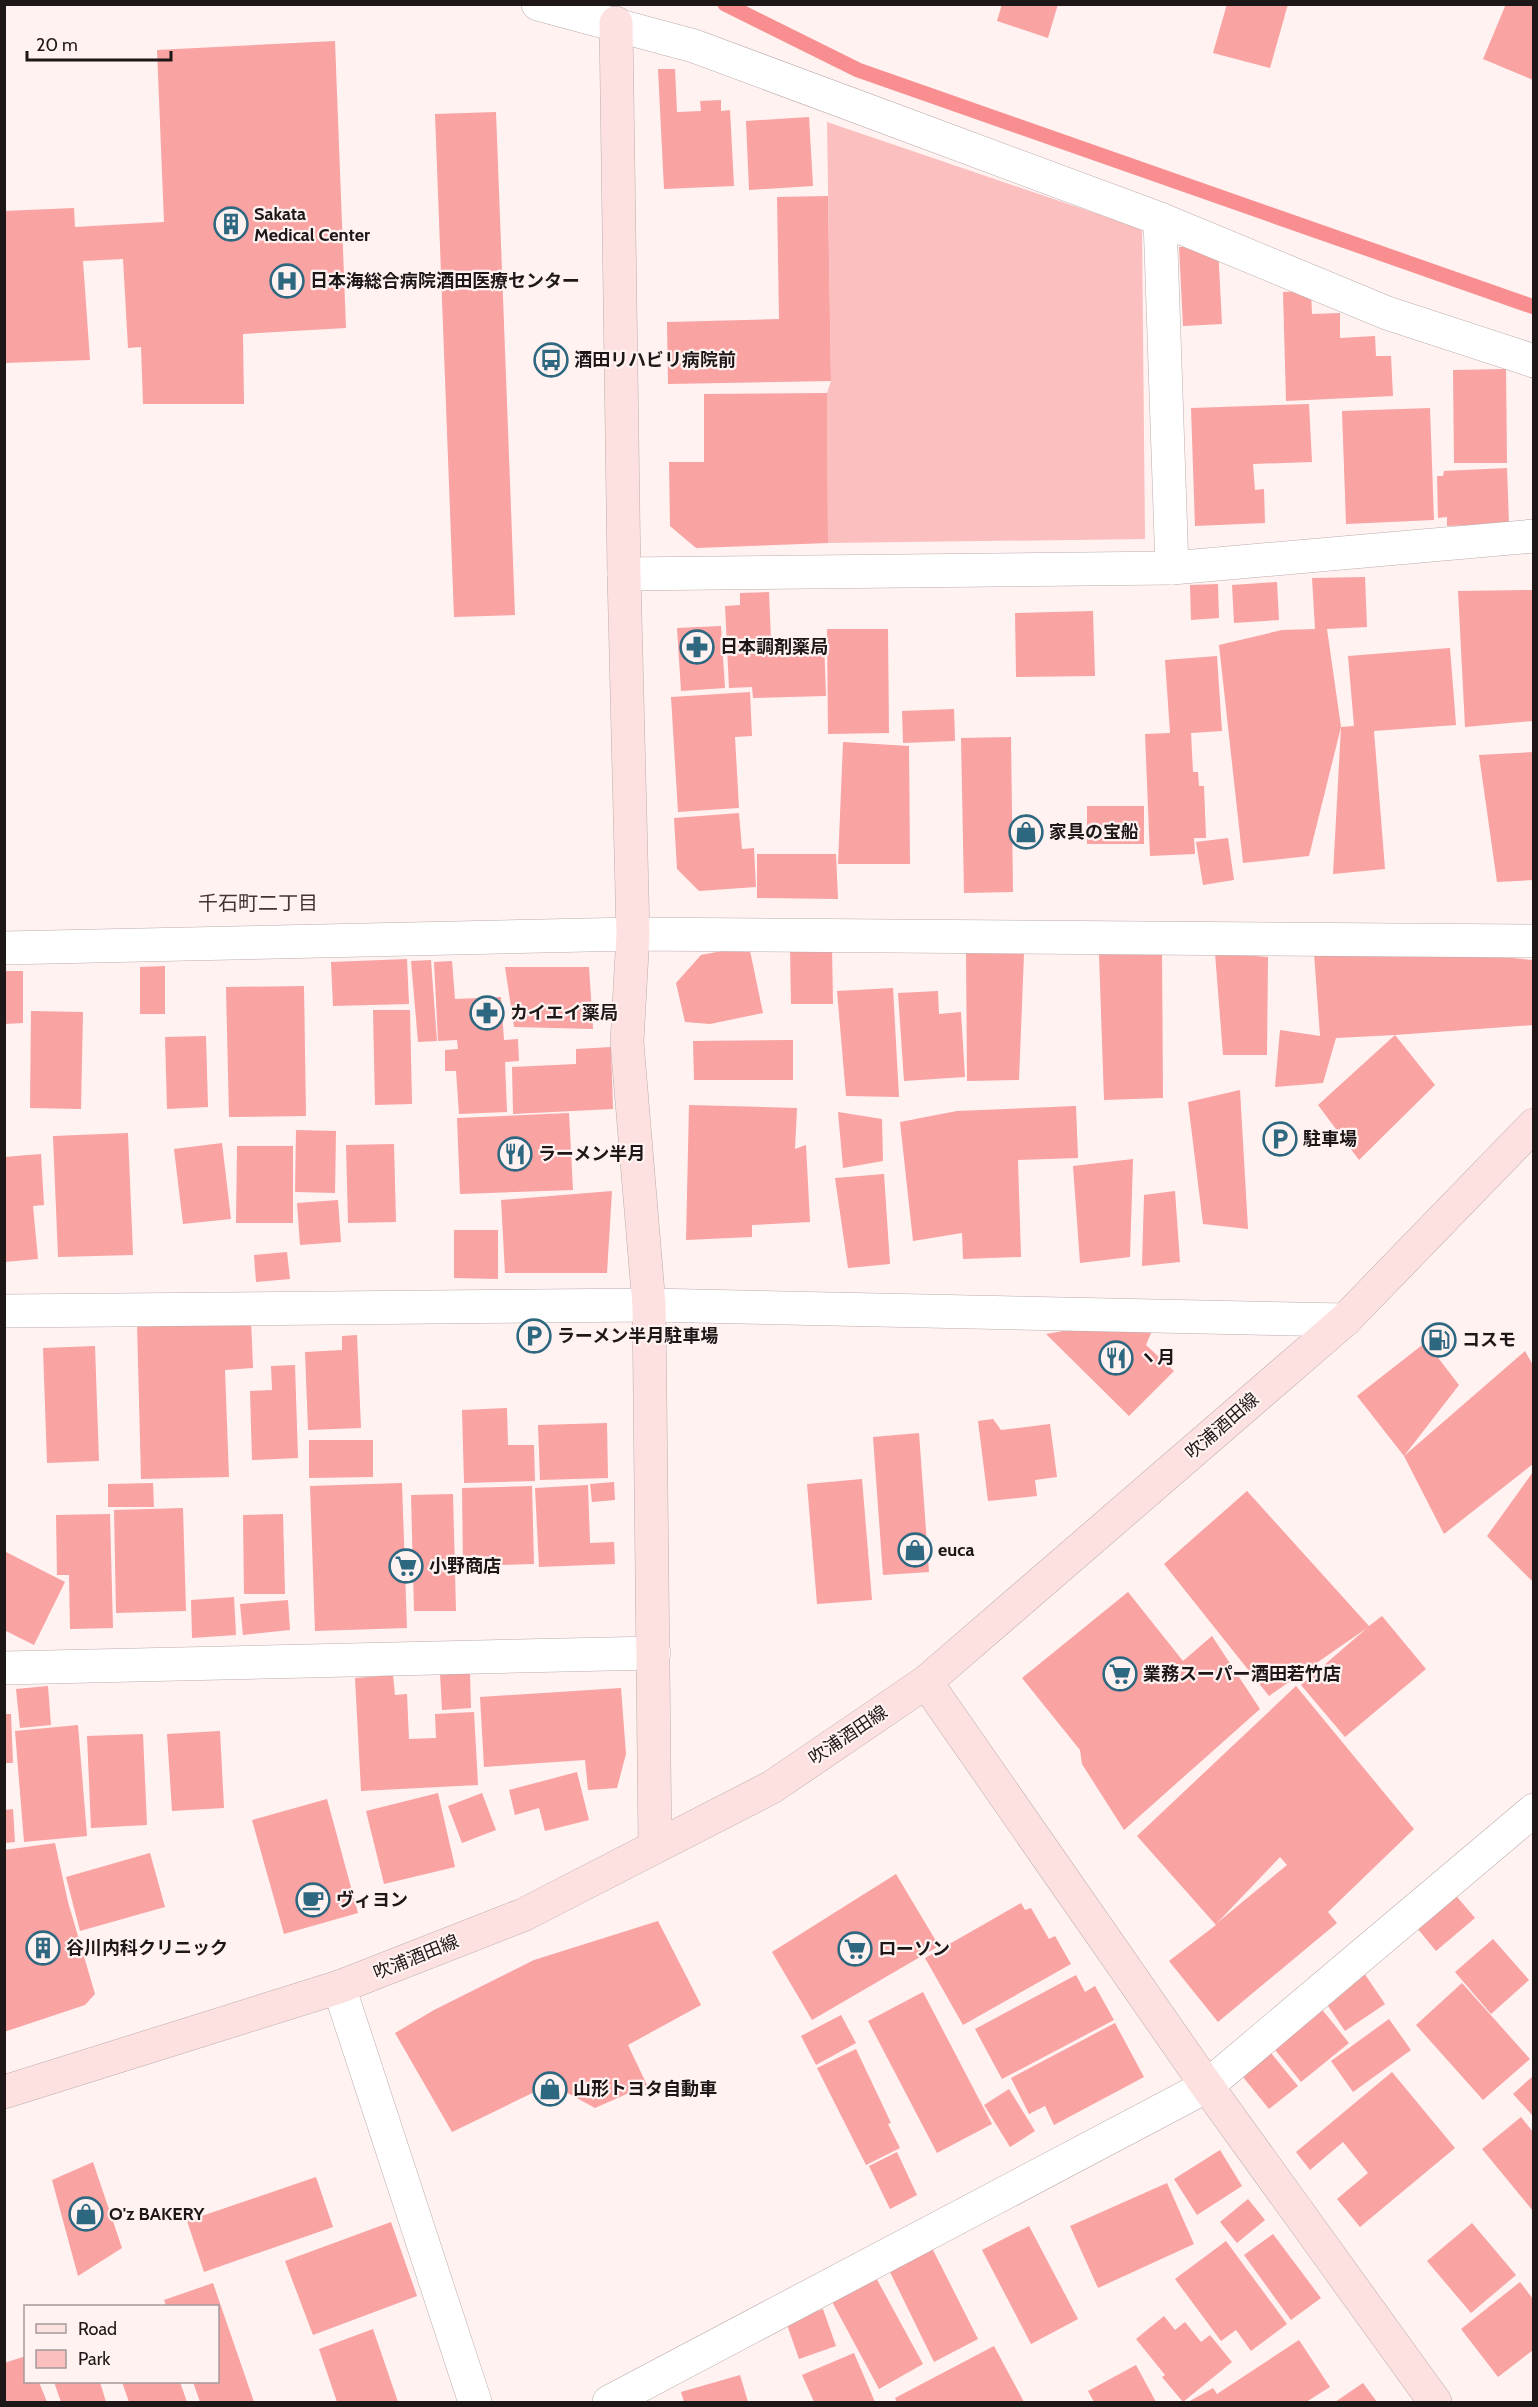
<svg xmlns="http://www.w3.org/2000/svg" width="1538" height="2407" viewBox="0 0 1538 2407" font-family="Cabin,'Noto Sans JP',sans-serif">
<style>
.green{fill:#fbbfbf}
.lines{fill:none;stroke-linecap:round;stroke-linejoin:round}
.stream{stroke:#f88e90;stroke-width:15}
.building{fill:#f9a3a3;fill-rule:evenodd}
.street-casing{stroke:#bcacac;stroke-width:34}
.secondary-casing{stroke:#bcacac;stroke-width:34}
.street{stroke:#fff;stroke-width:33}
.secondary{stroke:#fde1e1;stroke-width:33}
.labels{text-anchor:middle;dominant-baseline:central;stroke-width:4.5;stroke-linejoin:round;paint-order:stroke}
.poi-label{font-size:18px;font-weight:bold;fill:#1d1717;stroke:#fff2f1;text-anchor:start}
.street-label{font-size:18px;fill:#1d1717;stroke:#fff2f1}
.neighbourhood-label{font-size:20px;fill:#403434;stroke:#fff2f1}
</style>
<rect width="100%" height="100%" fill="#fff2f1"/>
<polygon class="green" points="827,122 1142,229 1145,539 828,543 827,393 831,381"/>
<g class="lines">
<polyline class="stream" points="725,4 858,70 1534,307"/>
</g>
<g class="building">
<polygon points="1002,4 1058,4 1048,38 997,21"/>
<polygon points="1227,4 1288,4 1270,68 1213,53"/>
<polygon points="1506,4 1533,4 1533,80 1483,59"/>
<polygon points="335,41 346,328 243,334 244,404 143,404 141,347 128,348 123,259 83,261 90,360 4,363 4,211 74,208 75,227 164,222 157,50"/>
<polygon points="658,69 675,69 677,112 701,111 700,101 721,100 721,111 730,110 734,186 664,189"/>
<polygon points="496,112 515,615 454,617 435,114"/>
<polygon points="809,117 813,186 749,190 746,121"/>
<polygon points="828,196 831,381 668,384 667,322 779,319 777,197"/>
<polygon points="1218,246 1222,324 1183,326 1179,247"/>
<polygon points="1311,291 1312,314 1340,313 1340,338 1375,336 1376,356 1391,356 1393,396 1286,401 1283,292"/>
<polygon points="1506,369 1507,463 1454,463 1453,370"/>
<polygon points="827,393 828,543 696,548 670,526 669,462 704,462 704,394"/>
<polygon points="1309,404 1312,462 1253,464 1255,490 1264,489 1265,523 1195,526 1191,408"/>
<polygon points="1430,408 1434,520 1346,524 1342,411"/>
<polygon points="1507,468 1509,524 1447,526 1447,517 1438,518 1437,476 1443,476 1444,471"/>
<polygon points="1365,577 1367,627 1327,629 1341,727 1354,726 1348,656 1450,648 1456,725 1374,731 1385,869 1333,874 1341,727 1309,856 1243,863 1219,645 1282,630 1315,629 1312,578"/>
<polygon points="1277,582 1279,620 1234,623 1232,585"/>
<polygon points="1218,584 1219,618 1191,620 1190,585"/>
<polygon points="1533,590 1533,721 1465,727 1458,591"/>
<polygon points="769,592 771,641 824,639 826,696 753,698 752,687 729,688 725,606 740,605 740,593"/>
<polygon points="1093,611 1095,676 1016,677 1015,613"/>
<polygon points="721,626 725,688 681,691 677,628"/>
<polygon points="827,629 888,629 889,733 828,734"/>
<polygon points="1217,656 1222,731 1191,733 1193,772 1198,772 1199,786 1204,786 1206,838 1194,838 1195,854 1150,856 1145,734 1170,733 1165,660"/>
<polygon points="750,692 752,736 735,737 739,808 678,812 671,697"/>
<polygon points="954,709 955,741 903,743 902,711"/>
<polygon points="1011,737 1013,892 964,893 961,738"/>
<polygon points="843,742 909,746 910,864 838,864"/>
<polygon points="1533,752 1533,880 1497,882 1479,755"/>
<rect x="1087" y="806" width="57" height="38"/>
<polygon points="739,813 742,849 754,848 756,887 699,891 677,869 674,818"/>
<polygon points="1228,838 1234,880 1203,885 1196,842"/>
<polygon points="757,854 836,854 838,899 757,898"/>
<polygon points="1313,939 1533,960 1533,1025 1395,1035 1435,1085 1359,1160 1318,1105 1395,1035 1336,1038 1323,1083 1275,1087 1280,1030 1320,1036"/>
<polygon points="749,946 763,1013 710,1024 685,1022 676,983 701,955"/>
<polygon points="790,948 832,948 833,1004 791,1004"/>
<polygon points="966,948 1024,954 1019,1080 967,1081"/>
<polygon points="1162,951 1163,1098 1104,1100 1099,954"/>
<polygon points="1215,953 1268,957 1267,1055 1223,1055"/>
<polygon points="407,959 409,1004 333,1006 331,962"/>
<polygon points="431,960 437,1041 418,1042 411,961"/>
<polygon points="452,961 455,999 501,997 504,1040 518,1039 519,1061 505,1062 507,1112 459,1114 456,1071 445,1071 445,1050 458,1049 457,1040 438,1041 434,962"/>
<polygon points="165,966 165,1014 140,1014 140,967"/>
<polygon points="505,967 589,967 593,1029 514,1027"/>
<polygon points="4,971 23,971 23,1023 4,1024"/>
<polygon points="304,986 306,1116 229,1117 226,987"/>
<polygon points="893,988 899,1097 846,1096 837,991"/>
<polygon points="938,991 939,1014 961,1012 965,1077 904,1081 898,993"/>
<polygon points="373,1010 410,1010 412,1104 375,1105"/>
<polygon points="31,1011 83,1012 81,1109 30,1108"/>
<polygon points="206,1036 208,1107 167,1109 165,1037"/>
<polygon points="793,1040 793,1080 694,1080 693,1041"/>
<polygon points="611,1047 613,1109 513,1114 512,1067 576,1064 576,1049"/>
<polygon points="1240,1090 1248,1229 1203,1224 1188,1102"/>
<polygon points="689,1105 797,1108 795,1149 806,1145 810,1222 752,1225 752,1237 686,1240"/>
<polygon points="1076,1106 1078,1158 1018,1160 1021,1257 963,1259 962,1233 913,1241 900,1122 957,1111"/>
<polygon points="838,1112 882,1119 883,1161 843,1168"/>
<polygon points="569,1113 573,1190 460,1194 457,1118"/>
<polygon points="296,1130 336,1131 335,1193 295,1192"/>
<polygon points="128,1133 133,1255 58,1257 53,1136"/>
<polygon points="222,1143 231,1219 183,1224 174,1149"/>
<polygon points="394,1144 396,1222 348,1223 346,1145"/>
<polygon points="237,1146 293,1146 293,1223 236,1223"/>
<polygon points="41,1154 44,1205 33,1206 38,1259 4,1262 4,1157"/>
<polygon points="1133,1159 1130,1257 1080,1263 1073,1166"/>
<polygon points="884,1174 890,1264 848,1268 835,1178"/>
<polygon points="612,1191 607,1273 505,1273 501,1200"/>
<polygon points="1175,1191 1180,1262 1142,1266 1144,1195"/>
<polygon points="338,1200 341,1242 300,1245 297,1203"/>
<polygon points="454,1230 498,1230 498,1279 454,1278"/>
<polygon points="287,1252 290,1279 256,1282 254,1255"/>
<polygon points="1159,1314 1146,1345 1174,1371 1129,1416 1046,1334"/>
<polygon points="251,1319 253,1368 225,1370 229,1477 141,1479 137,1323"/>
<polygon points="357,1335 361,1428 308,1430 305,1352 342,1350 342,1336"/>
<polygon points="1426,1342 1459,1385 1404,1456 1525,1351 1533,1365 1533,1464 1444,1534 1404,1456 1357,1396"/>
<polygon points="95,1346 99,1461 47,1463 43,1348"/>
<polygon points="295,1365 298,1458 252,1460 250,1391 272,1390 271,1366"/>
<polygon points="507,1408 508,1445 534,1445 535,1481 464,1483 462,1410"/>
<polygon points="993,1419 1001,1430 1050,1424 1057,1477 1035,1480 1037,1496 988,1501 978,1421"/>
<polygon points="607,1423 608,1478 540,1480 538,1425"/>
<polygon points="919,1433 929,1572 883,1575 873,1437"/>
<polygon points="309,1440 373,1440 373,1477 309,1478"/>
<polygon points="1533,1472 1533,1582 1487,1536"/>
<polygon points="862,1479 872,1600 817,1604 807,1484"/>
<polygon points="614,1482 615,1500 592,1502 590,1484"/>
<polygon points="153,1483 154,1507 108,1507 108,1484"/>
<polygon points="402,1483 407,1628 315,1631 310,1486"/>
<polygon points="588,1485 590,1543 614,1542 615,1564 539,1567 535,1488"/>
<polygon points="532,1486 534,1564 463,1566 462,1488"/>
<polygon points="1247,1491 1369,1626 1382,1616 1426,1669 1345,1737 1301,1685 1367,1628 1269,1696 1164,1564"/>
<polygon points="453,1494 456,1611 414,1611 411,1495"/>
<polygon points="183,1508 186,1611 116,1613 114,1510"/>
<polygon points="110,1514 113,1628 70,1629 69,1575 57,1575 56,1515"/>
<polygon points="283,1514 285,1594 244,1594 243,1515"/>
<polygon points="4,1551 65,1582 34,1645 4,1630"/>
<polygon points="1128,1592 1183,1661 1212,1636 1260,1709 1124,1830 1082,1764 1080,1750 1022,1678"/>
<polygon points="234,1597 236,1635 192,1638 191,1600"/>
<polygon points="288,1600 290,1630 243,1635 240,1604"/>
<polygon points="470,1673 471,1708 442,1710 440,1674"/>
<polygon points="393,1675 395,1695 407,1694 409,1739 436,1738 435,1714 474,1712 478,1785 361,1791 355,1678"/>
<polygon points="48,1686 51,1725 20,1728 16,1689"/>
<path d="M1296,1686L1414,1829L1328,1912L1337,1923L1218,2022L1169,1961L1216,1925L1137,1836ZM1280,1857L1287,1865L1217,1923Z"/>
<polygon points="621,1688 626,1754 617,1788 588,1790 585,1760 484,1767 480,1697"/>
<polygon points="4,1714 11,1714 13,1763 4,1763"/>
<polygon points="78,1725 87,1836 24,1842 15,1731"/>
<polygon points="220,1731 224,1808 172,1811 167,1734"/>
<polygon points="143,1734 147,1825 91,1828 87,1736"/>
<polygon points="577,1772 589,1820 545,1831 539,1808 515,1815 509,1790"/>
<polygon points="438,1793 455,1867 384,1884 366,1811"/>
<polygon points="482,1793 496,1830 462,1843 448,1806"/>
<polygon points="327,1799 358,1913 284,1934 252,1820"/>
<polygon points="13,1809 15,1842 4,1843 4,1810"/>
<polygon points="55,1843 68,1902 95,1994 85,2005 4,2032 4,1850"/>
<polygon points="150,1853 165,1907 80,1931 66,1877"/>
<polygon points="896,1874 939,1946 812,2020 772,1952"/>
<polygon points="1441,1878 1475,1918 1436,1951 1403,1911"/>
<polygon points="1021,1903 1025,1910 1031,1908 1049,1939 1055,1936 1071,1964 963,2025 925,1958"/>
<polygon points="658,1921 701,2005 628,2045 647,2085 595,2108 551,2084 452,2132 395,2033 434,2010 534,1960"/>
<polygon points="1493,1939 1529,1980 1491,2014 1455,1972"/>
<polygon points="1362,1970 1385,2004 1345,2031 1322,1997"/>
<polygon points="1076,1975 1085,1992 1095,1986 1114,2020 1002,2079 975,2029"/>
<polygon points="1462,1983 1530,2059 1483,2100 1416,2025"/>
<polygon points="923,1992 992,2124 937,2153 868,2021"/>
<polygon points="1320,2007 1349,2043 1301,2082 1272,2046"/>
<polygon points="841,2015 856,2043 816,2065 801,2036"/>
<polygon points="1389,2019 1411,2050 1353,2092 1331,2061"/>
<polygon points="1115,2023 1144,2077 1054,2125 1045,2106 1029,2114 1011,2078"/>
<polygon points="856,2049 891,2123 888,2124 900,2148 866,2165 817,2068"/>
<polygon points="1271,2053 1298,2086 1269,2109 1243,2077"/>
<polygon points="1392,2072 1455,2148 1360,2227 1337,2199 1368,2173 1343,2142 1310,2170 1296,2152"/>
<polygon points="1533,2076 1533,2116 1513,2094"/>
<polygon points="1009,2089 1035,2131 1010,2147 984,2105"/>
<polygon points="1521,2117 1533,2132 1533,2211 1482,2149"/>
<polygon points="1220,2150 1242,2186 1197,2215 1174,2179"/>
<polygon points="897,2152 917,2195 890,2209 869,2166"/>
<polygon points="93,2162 122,2248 78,2276 52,2180"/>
<polygon points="316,2177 333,2227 204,2272 187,2221"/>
<polygon points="1167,2183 1194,2244 1098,2288 1070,2226"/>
<polygon points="1248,2199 1265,2220 1237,2243 1220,2222"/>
<polygon points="391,2222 417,2296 313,2335 285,2261"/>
<polygon points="1472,2223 1516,2275 1471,2313 1427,2261"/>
<polygon points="1029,2226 1078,2319 1031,2344 982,2250"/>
<polygon points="1273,2234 1321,2298 1291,2320 1244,2255"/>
<polygon points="1226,2241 1287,2324 1251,2351 1236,2330 1221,2341 1175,2279"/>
<polygon points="931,2246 978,2339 934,2362 888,2268"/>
<polygon points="874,2274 923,2364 879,2389 830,2298"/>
<polygon points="1520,2282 1533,2299 1533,2350 1498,2377 1461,2329"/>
<polygon points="213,2283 254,2402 200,2402 193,2382 218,2382 218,2306 166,2306 164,2300"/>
<polygon points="823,2309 836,2346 799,2359 786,2322"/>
<polygon points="1164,2316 1175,2330 1185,2322 1201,2342 1210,2335 1232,2362 1183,2402 1162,2377 1165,2375 1136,2339"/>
<polygon points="373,2329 398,2402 337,2402 319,2349"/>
<polygon points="1299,2340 1330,2387 1306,2402 1188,2402 1213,2388 1217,2394"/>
<polygon points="994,2346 1024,2402 897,2402 895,2398"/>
<polygon points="854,2353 875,2402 814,2402 802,2375"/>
<polygon points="26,2356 26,2382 39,2382 47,2402 4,2402 4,2363"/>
<polygon points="1136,2365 1156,2402 1094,2402 1088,2391"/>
<polygon points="740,2375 748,2402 684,2402 681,2392"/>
<polygon points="54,2382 100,2382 106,2402 61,2402"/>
<polygon points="122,2382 180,2382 187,2402 129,2402"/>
<polygon points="1363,2383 1377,2402 1335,2402"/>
</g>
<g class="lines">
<defs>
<g id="street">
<polyline points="538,4 694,46 1160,219 1387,313 1534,361"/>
<polyline points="1160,219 1172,568"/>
<polyline points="624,574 1172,568 1534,536"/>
<polyline points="4,948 633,934 1534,941"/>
<polyline points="4,1311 649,1305 1345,1320"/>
<polyline points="4,1668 654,1653"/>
<polyline points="339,1987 475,2402"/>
<polyline points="609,2402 1207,2086 1534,1810"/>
</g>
<g id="secondary">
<polyline points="616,23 624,574 633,934 627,1042 649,1305 655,1847"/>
<polyline points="926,1682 1207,2086 1435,2402"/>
<polyline points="4,2092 339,1987 523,1915 772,1787 926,1682 1345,1320 1534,1125"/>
</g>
</defs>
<use href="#street" class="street-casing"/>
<use href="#secondary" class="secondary-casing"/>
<use href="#street" class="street"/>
<use href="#secondary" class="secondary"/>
</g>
<defs>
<symbol id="building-ring" viewBox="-11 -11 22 22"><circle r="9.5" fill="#fff2f1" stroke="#2d6780" stroke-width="1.5"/><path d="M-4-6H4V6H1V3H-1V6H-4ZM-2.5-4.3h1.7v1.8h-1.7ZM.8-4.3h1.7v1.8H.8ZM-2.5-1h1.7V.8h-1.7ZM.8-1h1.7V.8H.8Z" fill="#2d6780"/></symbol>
<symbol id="hospital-ring" viewBox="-11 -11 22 22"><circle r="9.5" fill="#fff2f1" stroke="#2d6780" stroke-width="1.5"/><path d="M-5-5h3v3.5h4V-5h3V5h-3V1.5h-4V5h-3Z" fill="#2d6780"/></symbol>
<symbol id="bus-ring" viewBox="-11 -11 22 22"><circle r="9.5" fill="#fff2f1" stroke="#2d6780" stroke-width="1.5"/><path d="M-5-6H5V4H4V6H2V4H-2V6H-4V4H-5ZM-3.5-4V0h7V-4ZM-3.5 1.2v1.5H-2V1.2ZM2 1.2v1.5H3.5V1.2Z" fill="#2d6780"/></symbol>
<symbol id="pharmacy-ring" viewBox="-11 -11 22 22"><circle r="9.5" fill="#fff2f1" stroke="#2d6780" stroke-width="1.5"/><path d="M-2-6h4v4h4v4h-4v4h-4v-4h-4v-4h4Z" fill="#2d6780"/></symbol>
<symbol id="shop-ring" viewBox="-11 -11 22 22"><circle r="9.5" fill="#fff2f1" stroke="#2d6780" stroke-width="1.5"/><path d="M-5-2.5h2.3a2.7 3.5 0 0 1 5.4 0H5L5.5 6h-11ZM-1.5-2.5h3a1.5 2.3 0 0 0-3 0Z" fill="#2d6780"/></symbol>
<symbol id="parking-ring" viewBox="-11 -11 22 22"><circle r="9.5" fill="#fff2f1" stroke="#2d6780" stroke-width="1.5"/><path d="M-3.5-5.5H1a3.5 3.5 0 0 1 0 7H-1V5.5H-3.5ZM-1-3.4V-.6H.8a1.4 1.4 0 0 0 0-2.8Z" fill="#2d6780"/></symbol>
<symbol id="restaurant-ring" viewBox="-11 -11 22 22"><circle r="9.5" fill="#fff2f1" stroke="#2d6780" stroke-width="1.5"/><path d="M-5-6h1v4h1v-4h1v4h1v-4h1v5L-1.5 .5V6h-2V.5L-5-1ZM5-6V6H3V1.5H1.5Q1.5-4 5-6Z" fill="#2d6780"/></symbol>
<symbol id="fuel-ring" viewBox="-11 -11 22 22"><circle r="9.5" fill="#fff2f1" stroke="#2d6780" stroke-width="1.5"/><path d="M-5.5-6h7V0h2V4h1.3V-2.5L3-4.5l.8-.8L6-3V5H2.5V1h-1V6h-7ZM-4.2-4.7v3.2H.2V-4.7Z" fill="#2d6780"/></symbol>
<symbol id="supermarket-ring" viewBox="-11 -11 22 22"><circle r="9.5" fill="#fff2f1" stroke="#2d6780" stroke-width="1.5"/><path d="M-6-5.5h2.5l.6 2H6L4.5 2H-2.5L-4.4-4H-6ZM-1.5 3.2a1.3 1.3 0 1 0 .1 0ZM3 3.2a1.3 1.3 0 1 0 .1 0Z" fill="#2d6780"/></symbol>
<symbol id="cafe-ring" viewBox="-11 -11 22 22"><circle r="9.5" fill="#fff2f1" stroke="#2d6780" stroke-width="1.5"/><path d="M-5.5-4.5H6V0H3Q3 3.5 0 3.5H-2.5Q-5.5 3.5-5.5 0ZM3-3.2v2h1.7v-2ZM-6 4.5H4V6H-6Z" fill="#2d6780"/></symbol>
</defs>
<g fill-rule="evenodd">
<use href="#building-ring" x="212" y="205" width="38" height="38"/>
<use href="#hospital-ring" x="268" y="262" width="38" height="38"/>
<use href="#bus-ring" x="532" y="341" width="38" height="38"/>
<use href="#pharmacy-ring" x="678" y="628" width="38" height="38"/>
<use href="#shop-ring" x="1007" y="813" width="38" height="38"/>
<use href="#pharmacy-ring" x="468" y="994" width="38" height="38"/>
<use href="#parking-ring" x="1261" y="1120" width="38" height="38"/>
<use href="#restaurant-ring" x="496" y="1135" width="38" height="38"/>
<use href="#parking-ring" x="515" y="1317" width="38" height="38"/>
<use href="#fuel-ring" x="1420" y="1321" width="38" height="38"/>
<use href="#restaurant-ring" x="1097" y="1339" width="38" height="38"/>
<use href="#shop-ring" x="896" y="1531" width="38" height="38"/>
<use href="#supermarket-ring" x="387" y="1547" width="38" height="38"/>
<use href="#supermarket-ring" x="1101" y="1655" width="38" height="38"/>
<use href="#cafe-ring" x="294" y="1881" width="38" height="38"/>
<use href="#building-ring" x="24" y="1929" width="38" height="38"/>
<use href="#supermarket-ring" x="836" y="1930" width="38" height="38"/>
<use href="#shop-ring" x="531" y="2070" width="38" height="38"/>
<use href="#shop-ring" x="67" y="2195" width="38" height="38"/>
</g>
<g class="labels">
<g class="poi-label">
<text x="254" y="214">Sakata<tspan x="254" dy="21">Medical Center</tspan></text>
<text x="310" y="281">日本海総合病院酒田医療センター</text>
<text x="574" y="360">酒田リハビリ病院前</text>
<text x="720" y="647">日本調剤薬局</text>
<text x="1049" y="832">家具の宝船</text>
<text x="510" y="1013">カイエイ薬局</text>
<text x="1303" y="1139">駐車場</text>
<text x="538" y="1154">ラーメン半月</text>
<text x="557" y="1336">ラーメン半月駐車場</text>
<text x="1462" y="1340">コスモ</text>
<text x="1139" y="1358">ヽ月</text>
<text x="938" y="1550">euca</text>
<text x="429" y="1566">小野商店</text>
<text x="1143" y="1674">業務スーパー酒田若竹店</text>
<text x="336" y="1900">ヴィヨン</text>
<text x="66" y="1948">谷川内科クリニック</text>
<text x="878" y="1949">ローソン</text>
<text x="573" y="2089">山形トヨタ自動車</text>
<text x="109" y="2214">O'z BAKERY</text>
</g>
<g class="street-label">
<text transform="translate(1222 1426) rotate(-41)">吹浦酒田線</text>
<text transform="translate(848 1735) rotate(-34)">吹浦酒田線</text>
<text transform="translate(416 1957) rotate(-22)">吹浦酒田線</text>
</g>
<g class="neighbourhood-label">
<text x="258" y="903">千石町二丁目</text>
</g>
</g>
<rect width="1538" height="2407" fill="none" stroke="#1d1717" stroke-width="12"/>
<rect x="24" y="2305" width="195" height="78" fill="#fff2f1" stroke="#a59a9a" stroke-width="1.5"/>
<rect x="36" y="2324" width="30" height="9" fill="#fde1e1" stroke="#a59a9a" stroke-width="1.5"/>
<text x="78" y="2335" font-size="18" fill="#1d1717">Road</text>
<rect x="36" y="2350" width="30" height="18" fill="#fbbfbf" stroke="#a59a9a" stroke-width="1.5"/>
<text x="78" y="2365" font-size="18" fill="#1d1717">Park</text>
<path d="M27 51v9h144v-9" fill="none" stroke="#1d1717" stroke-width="3"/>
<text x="36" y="51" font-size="18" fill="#1d1717" stroke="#fff2f1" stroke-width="4.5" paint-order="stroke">20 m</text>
</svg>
